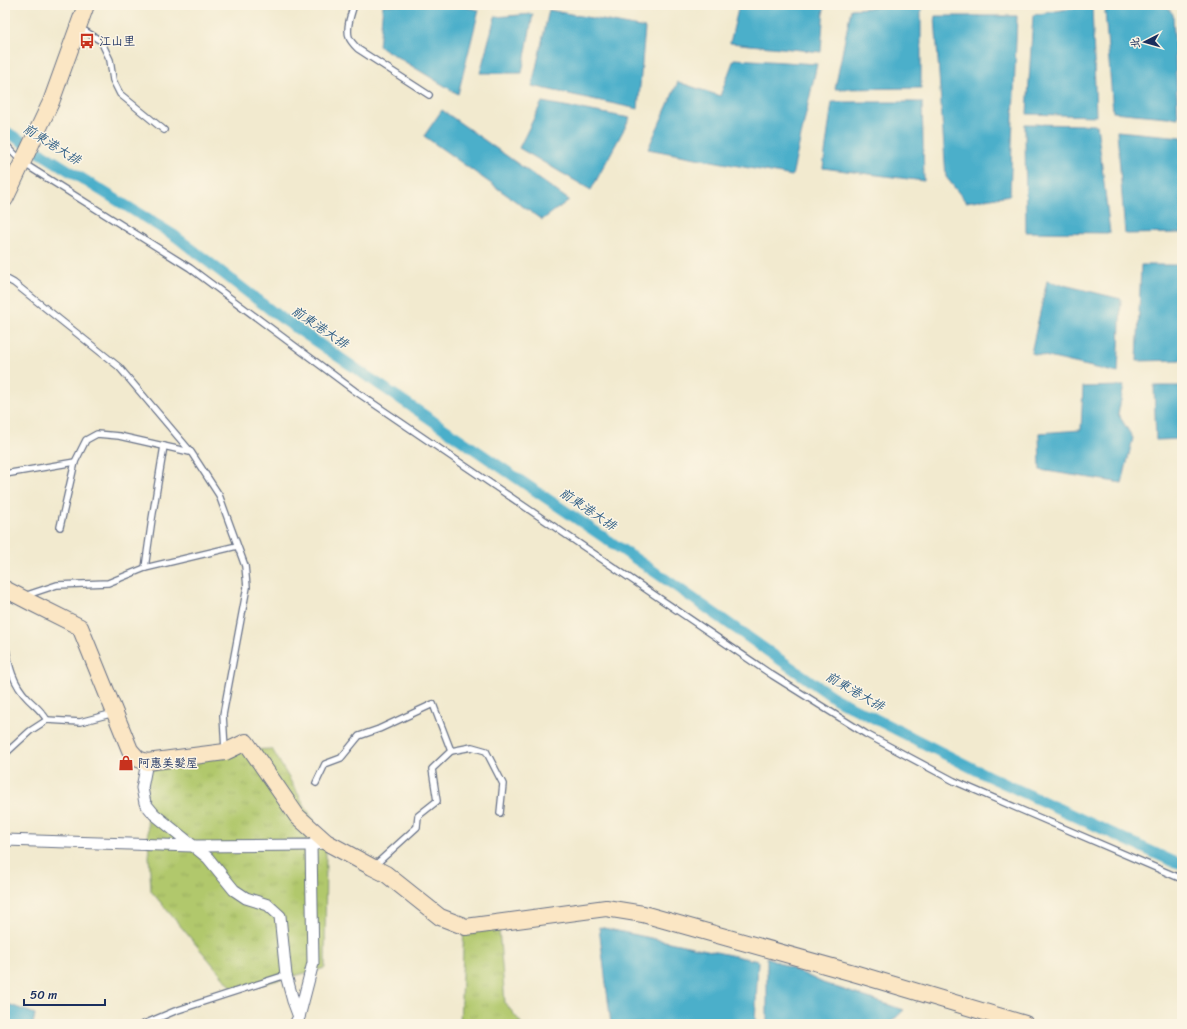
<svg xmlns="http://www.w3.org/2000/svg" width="1187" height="1029" viewBox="0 0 1187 1029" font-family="Sriracha,'LXGW WenKai TC',sans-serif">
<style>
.park{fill:url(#park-tufts);stroke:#667c65}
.water{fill:#4bafca;stroke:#336f94}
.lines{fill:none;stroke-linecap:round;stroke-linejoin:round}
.canal{stroke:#4bafca;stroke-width:11}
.lane-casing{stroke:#667086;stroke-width:8}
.street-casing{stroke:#667086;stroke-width:13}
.secondary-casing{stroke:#667086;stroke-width:18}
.lane{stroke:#fff;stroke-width:5.5}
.street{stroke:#fff;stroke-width:11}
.secondary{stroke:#fbe6c4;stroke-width:16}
.labels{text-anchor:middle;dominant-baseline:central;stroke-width:3;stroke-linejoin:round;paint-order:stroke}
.poi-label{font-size:12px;fill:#1b2f5e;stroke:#fcf5e5;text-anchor:start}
.water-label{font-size:13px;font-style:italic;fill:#2c5c84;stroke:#fcf5e5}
</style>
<defs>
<pattern id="park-tufts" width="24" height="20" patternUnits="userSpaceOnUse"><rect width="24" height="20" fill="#b1c86c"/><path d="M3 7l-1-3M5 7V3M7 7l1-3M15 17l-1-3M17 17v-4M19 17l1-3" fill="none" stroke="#98ac60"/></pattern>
</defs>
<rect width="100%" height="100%" fill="#fcf5e5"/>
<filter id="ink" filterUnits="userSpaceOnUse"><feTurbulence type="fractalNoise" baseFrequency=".025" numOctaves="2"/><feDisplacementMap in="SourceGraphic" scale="8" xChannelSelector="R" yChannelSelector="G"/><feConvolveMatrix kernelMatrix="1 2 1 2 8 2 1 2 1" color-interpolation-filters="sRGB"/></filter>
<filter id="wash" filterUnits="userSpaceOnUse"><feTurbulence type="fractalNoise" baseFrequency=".012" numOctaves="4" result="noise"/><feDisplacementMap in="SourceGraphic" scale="16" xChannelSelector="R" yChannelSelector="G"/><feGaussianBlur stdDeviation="0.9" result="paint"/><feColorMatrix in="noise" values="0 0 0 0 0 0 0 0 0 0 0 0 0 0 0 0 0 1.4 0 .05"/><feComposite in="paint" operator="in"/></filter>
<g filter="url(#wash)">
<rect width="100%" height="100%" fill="#f2eacf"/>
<g class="park">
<polygon points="272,749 326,842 325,968 235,991 151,891 144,765 249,750"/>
<polygon points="464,926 499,929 505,1003 522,1024 460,1024"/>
</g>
<g class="water">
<polygon points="383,5 454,5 479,10 458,94 379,46"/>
<polygon points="587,5 617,5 616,12"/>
<polygon points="739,5 824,5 821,52 730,43"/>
<polygon points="921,5 921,88 835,89 851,9"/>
<polygon points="1092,5 1096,116 1027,114 1033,15"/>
<polygon points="1125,5 1165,5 1173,14 1178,118 1113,112 1105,11"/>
<polygon points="549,10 645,28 638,109 532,86"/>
<polygon points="533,14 522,73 480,73 495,17"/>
<polygon points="935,16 1017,16 1010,195 966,202 946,177"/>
<polygon points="734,59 817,64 792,176 648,149 678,82 720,96"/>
<polygon points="542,102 630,118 591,190 519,148"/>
<polygon points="832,102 922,102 924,181 823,168"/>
<polygon points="442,110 569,200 542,220 424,136"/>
<polygon points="1025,124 1097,125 1110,233 1026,232"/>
<polygon points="1117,131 1182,137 1182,233 1125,234"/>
<polygon points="1141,265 1182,265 1182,360 1137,361"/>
<polygon points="1047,281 1121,299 1118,373 1031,353"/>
<polygon points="1124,386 1118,414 1133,438 1122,483 1040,470 1039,433 1081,430 1083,387"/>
<polygon points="1154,386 1182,386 1182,439 1156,440"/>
<polygon points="599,927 758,961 755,1024 611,1024"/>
<polygon points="767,957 823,983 904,1010 889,1024 767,1024"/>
<polygon points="5,1003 35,1014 33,1024 5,1024"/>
</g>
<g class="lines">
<polyline class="canal" points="5,131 175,236 277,315 674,585 836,699 988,776 1172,861 1182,864"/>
</g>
</g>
<g filter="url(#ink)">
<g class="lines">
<defs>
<g id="lane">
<path d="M354,5C351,14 346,27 349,37C350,41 355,46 358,49L429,95"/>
<polyline points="80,28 101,41 110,60 113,80 120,94 164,130"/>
<polyline points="5,144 23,163 190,268 355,391 772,675 866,734 954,781 1182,879"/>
<polyline points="5,278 14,283 119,367 191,452 219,495 245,566 247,587 223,715 225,750"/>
<polyline points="5,474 75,462"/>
<polyline points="60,527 75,462 86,440 97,434 119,436 190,452"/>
<polyline points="145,568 152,519 164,446"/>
<polyline points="24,596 57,585 108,583 145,568 237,546"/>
<path d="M5,644C9,665 12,683 28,699C36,707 41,710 47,720L30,731L5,754"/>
<polyline points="47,720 80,722 114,713"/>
<polyline points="316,783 325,764 341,758 359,736 379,729 433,704 451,751 472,747 486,751 503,784 500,813"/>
<polyline points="374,866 417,827 418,816 437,801 432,769 451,751"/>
<polyline points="144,1024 175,1011 286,975"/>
</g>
<g id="street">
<polyline points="147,762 142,788 145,803 154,814 208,858 234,890 246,898 268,905 280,916 286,975 293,1001 299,1017"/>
<polyline points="5,840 192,846 311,845 326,842"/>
<polyline points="295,1024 299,1017 313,963 311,845"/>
</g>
<g id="secondary">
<polyline points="5,199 51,102 86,5"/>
<polyline points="5,589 32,603 80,627 130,750 138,759 147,762 225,752 246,742 297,816 326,842 372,867 386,874 440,917 466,927 606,908 643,914 857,974 1025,1024"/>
</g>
</defs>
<use href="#lane" class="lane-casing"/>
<use href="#street" class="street-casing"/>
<use href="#secondary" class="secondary-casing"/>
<use href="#lane" class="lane"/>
<use href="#street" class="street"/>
<use href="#secondary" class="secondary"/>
</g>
</g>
<defs>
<symbol id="bus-bare" viewBox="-9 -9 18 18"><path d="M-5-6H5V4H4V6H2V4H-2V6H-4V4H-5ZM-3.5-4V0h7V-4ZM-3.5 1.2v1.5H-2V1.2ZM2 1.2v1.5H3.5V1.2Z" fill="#c8321e" stroke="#fcf5e5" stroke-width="2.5" paint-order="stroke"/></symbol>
<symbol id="shop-bare" viewBox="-9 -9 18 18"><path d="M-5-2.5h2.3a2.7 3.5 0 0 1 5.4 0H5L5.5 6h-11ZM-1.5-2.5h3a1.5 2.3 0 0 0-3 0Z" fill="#c8321e" stroke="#fcf5e5" stroke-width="2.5" paint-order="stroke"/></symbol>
</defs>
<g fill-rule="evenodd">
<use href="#bus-bare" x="76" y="30" width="22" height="22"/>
<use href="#shop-bare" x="115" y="752" width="22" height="22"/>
</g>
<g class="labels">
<g class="poi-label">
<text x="99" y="41">江山里</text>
<text x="138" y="763">阿惠美髮屋</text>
</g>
<g class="water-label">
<text transform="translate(52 144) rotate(32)">前東港大排</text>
<text transform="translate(320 327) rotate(34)">前東港大排</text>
<text transform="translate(588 509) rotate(34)">前東港大排</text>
<text transform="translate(855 691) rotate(30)">前東港大排</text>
</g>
</g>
<rect width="1187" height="1029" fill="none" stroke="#fcf5e5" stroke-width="20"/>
<g transform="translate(1145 42) rotate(264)" stroke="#fcf5e5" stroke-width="3" paint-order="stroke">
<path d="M0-3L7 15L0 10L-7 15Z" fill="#1b2f5e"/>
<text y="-6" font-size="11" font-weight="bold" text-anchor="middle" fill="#1b2f5e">北</text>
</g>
<path d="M24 999v6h81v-6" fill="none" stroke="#1b2f5e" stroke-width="2"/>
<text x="30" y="999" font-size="12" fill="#1b2f5e" stroke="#fcf5e5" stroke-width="3" paint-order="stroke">50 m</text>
</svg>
